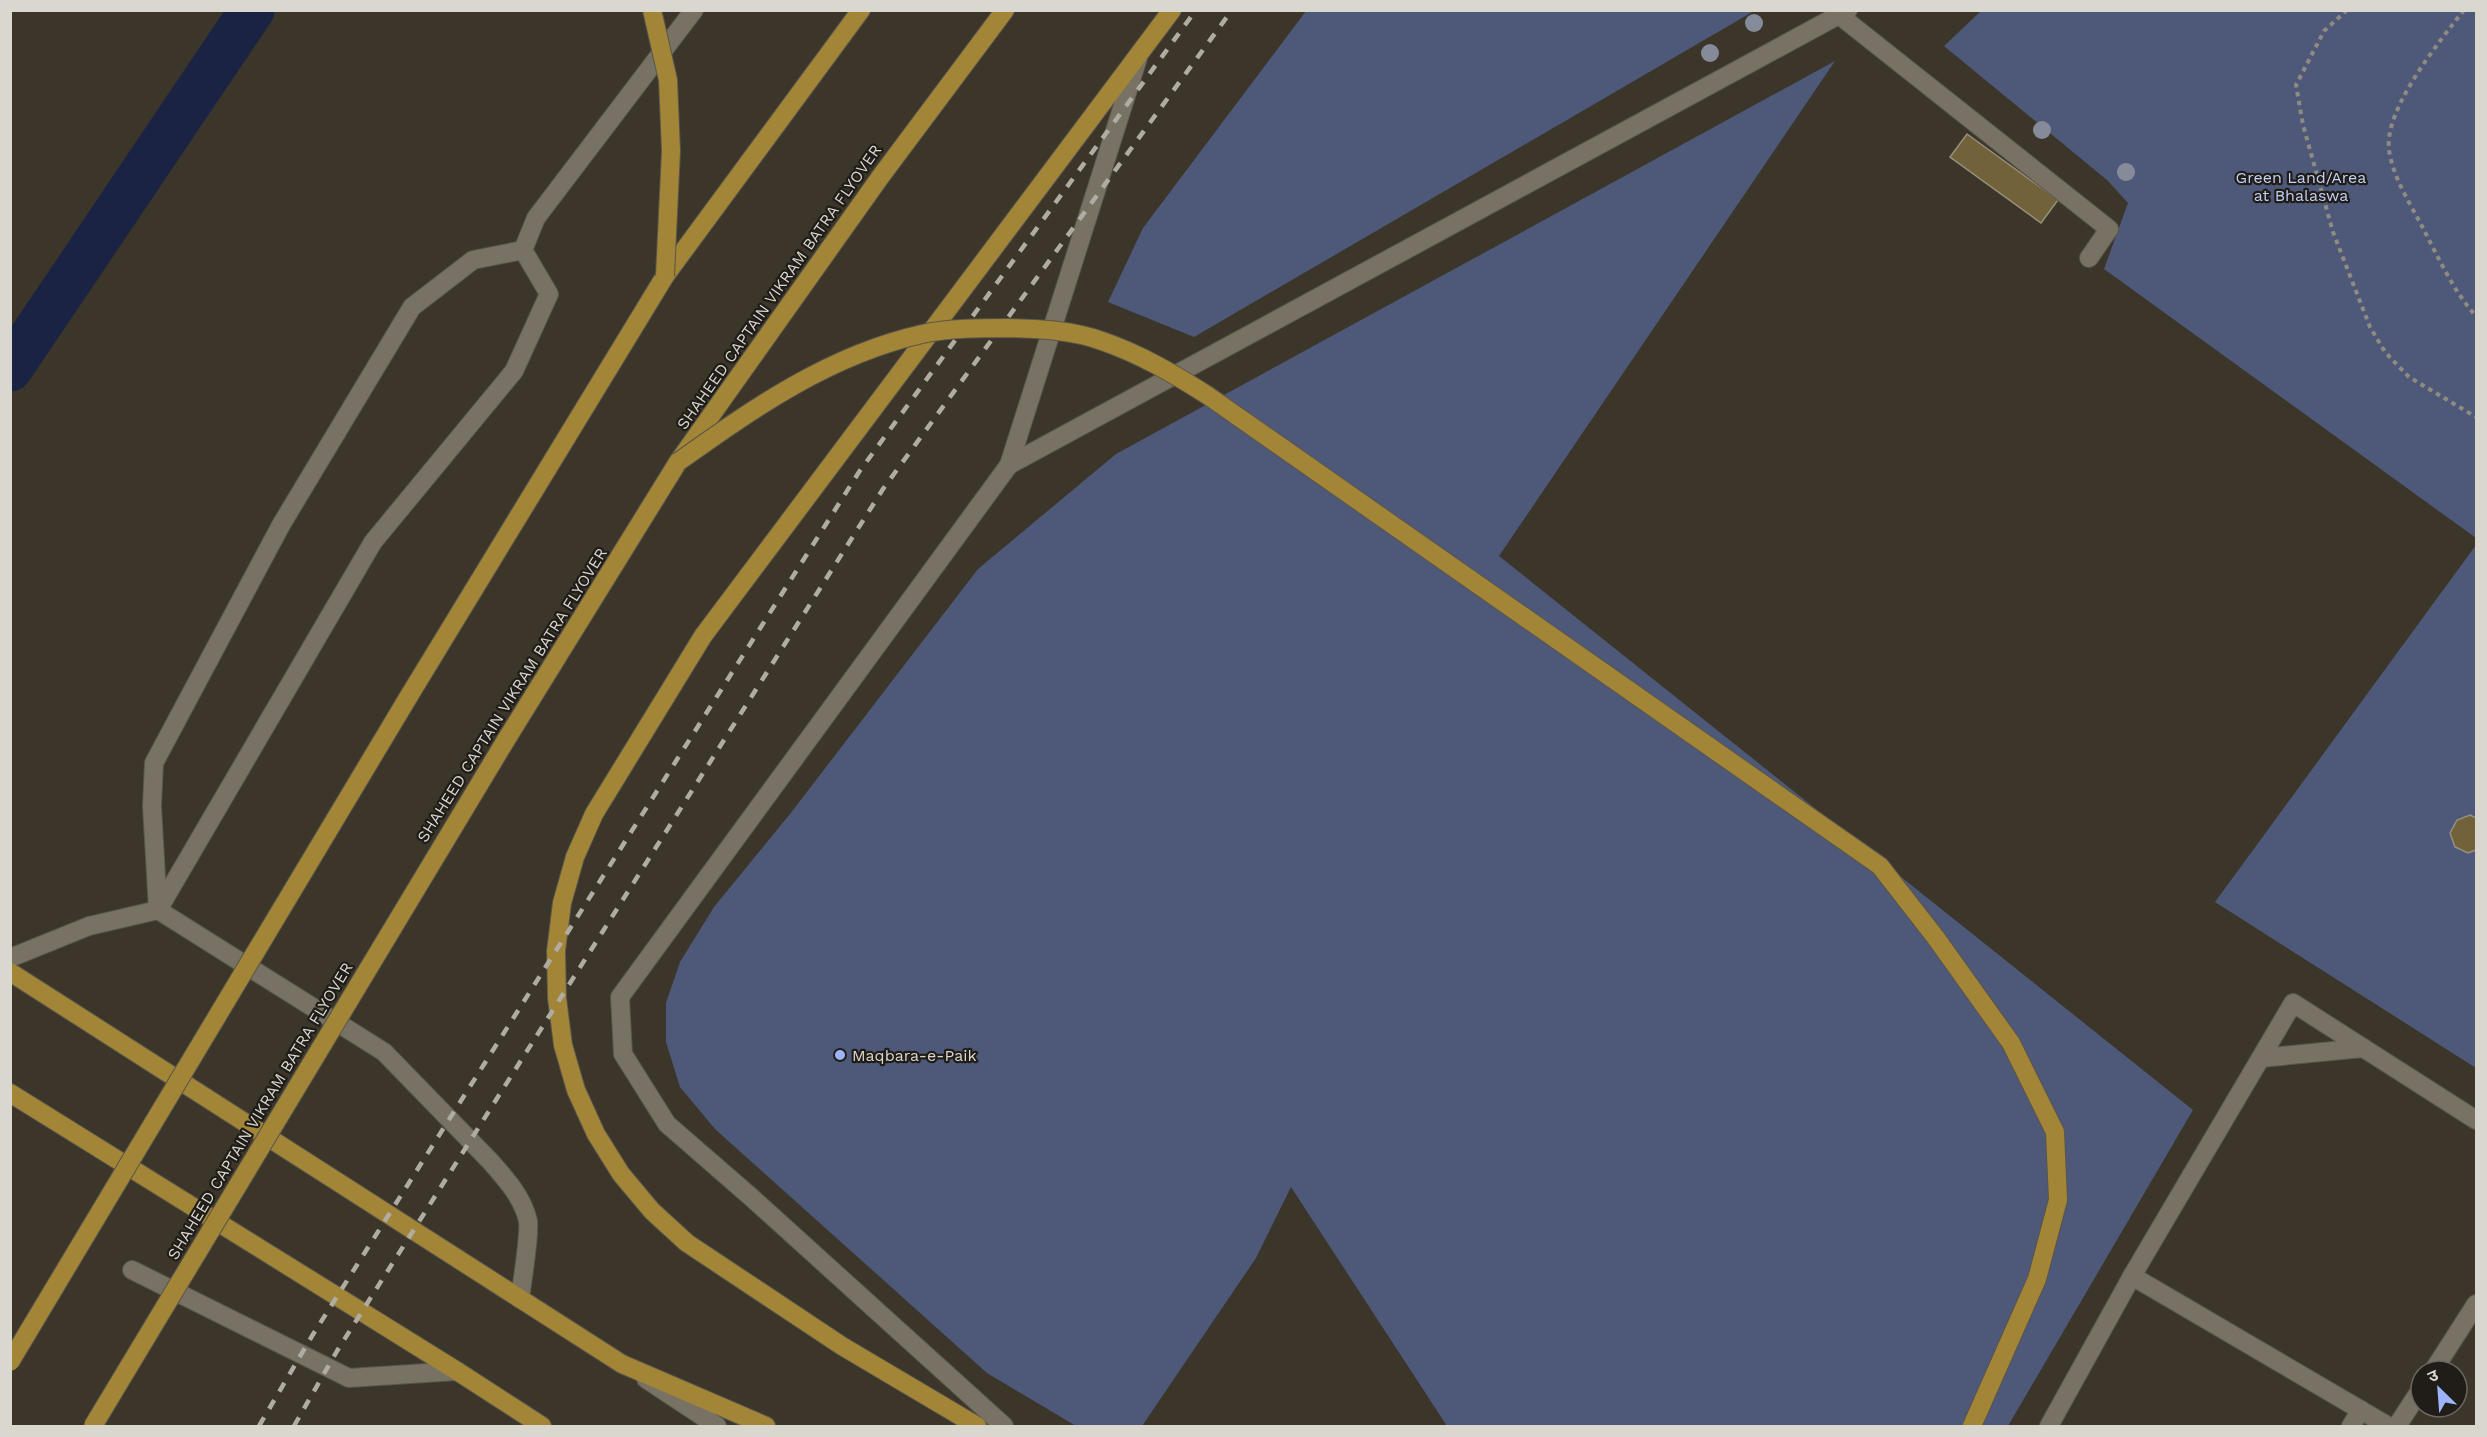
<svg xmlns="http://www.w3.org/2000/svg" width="2487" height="1437" viewBox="0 0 2487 1437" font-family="'Work Sans','Noto Sans Devanagari',sans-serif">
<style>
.green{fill:#4e597a}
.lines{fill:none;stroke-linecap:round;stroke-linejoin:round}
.canal{stroke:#1a2343;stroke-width:45}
.building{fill:#72623a;stroke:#969081;stroke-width:1.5}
.lane-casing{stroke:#59554a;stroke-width:20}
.street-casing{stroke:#59554a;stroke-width:20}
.secondary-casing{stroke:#59554a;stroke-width:20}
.highway-casing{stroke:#59554a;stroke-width:20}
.path{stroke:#8f8b81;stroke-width:4;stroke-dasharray:4.5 4.5;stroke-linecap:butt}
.lane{stroke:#777264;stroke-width:18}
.street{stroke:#777264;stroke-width:18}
.secondary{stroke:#777264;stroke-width:18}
.highway{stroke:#a28536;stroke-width:18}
.rail{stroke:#b0aca3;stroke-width:4.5;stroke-dasharray:10 10;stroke-linecap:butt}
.highway-bridge-casing{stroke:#59554a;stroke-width:20;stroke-linecap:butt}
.highway-bridge{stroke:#a28536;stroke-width:18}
.tree{fill:#868b9a}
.poi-dot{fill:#9db4fd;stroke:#201d18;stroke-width:2}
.labels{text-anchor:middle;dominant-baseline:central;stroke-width:4.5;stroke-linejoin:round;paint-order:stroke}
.park-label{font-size:16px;fill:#c3d0f6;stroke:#201d18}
.street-label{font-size:16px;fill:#dad7cf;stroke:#201d18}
.poi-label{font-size:16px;fill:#dad7cf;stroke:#201d18;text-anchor:start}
</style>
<rect width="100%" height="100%" fill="#3b3629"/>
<g class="green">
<polygon points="1306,11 1306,10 1754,11 1194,337 1108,302 1143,228"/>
<polygon points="1981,11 2476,11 2476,538 2104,269 2128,203 2107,180 1944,46"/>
<polygon points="1835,61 1499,556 2193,1110 2008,1426 1447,1426 1291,1187 1256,1258 1142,1426 1076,1426 987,1373 715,1129 680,1087 666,1042 666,1003 680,962 714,907 790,814 978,569 1116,454"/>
<polygon points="2476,545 2476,1068 2215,902"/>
</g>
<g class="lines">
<polyline class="canal" points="10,369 252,10"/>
</g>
<g class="building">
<polygon points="1967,134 2058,200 2041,223 1950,157"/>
<polygon points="2470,815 2476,818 2476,850 2468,853 2455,847 2450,833 2457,820"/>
</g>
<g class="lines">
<defs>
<g id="lane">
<polyline points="158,910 373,542 514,371 549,294 523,250 536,218 694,10"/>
<polyline points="158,910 152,806 154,763 281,525 412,307 473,260 523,250"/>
<path d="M10,958L89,926L158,910L384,1052L491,1162C506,1179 523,1198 528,1221C530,1236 522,1281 520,1299"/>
<polyline points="2261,1058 2363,1048"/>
<polyline points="132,1270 349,1378 457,1371"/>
<polyline points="2132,1276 2388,1426"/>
<polyline points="2433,1371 2476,1304"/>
<polyline points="2049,1426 2132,1276 2293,1003 2476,1120"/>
<polyline points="2351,1426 2361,1410"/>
<polyline points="2397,1426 2421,1389"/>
</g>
<g id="street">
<polyline points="1839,15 2109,229 2089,258"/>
<polyline points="1004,1426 751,1197 667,1124 623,1054 620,997 1009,465 1138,58"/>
</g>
<g id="secondary">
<polyline points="1009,465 1848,10"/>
<polyline points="646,1379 717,1426"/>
</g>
<g id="highway">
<polyline points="409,696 665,276 861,10"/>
<polyline points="506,740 678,462 881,176 1005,10"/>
<polyline points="10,972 622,1364 766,1426"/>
<polyline points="10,1093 457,1371 542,1426"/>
<polyline points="977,1426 842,1346 687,1243 652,1211 621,1174 596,1134 576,1090 563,1045 557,998 556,951 562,903 575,857 594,814 703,636 1172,10"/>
</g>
</defs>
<use href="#lane" class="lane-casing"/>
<use href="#street" class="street-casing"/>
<use href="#secondary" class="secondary-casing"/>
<use href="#highway" class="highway-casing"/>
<g class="path">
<polyline points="2347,10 2324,31 2296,85 2303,125 2333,232 2370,327 2385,352 2409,377 2476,417"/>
<path d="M2464,10C2439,42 2384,109 2389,150C2393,178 2411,205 2424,230C2439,259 2454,292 2476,316"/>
</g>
<use href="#lane" class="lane"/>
<use href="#street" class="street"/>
<use href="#secondary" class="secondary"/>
<use href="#highway" class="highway"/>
<g class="rail">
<polyline points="259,1426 312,1336 859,472 1196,10"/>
<polyline points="294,1426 337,1351 883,489 1232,10"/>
</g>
<defs>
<g id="highway-bridge">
<polyline points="652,10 668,80 671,151 665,276"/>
<path d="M678,462C754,408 829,355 922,334C949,328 981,328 1008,328C1040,329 1072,330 1102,341C1140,354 1174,374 1207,395L1880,866L1936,938L2011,1043L2055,1132L2058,1200L2037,1279L1972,1426"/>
<polyline points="10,1362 409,696"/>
<polyline points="93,1426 506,740"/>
</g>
</defs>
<use href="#highway-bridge" class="highway-bridge-casing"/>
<use href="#highway-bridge" class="highway-bridge"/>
</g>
<g class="tree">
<circle cx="1754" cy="23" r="9"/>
<circle cx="1710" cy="53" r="9"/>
<circle cx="2042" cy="130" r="9"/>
<circle cx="2126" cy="172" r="9"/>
</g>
<circle class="poi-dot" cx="840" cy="1055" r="6"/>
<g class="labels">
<g class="park-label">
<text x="2301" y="177">Green Land/Area<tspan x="2301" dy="18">at Bhalaswa</tspan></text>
</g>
<g class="street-label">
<text transform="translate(779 287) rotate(-55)">SHAHEED CAPTAIN VIKRAM BATRA FLYOVER</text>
<text transform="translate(512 695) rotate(-58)">SHAHEED CAPTAIN VIKRAM BATRA FLYOVER</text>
<text transform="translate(260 1111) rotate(-59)">SHAHEED CAPTAIN VIKRAM BATRA FLYOVER</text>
</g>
<g class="poi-label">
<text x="852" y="1055">Maqbara-e-Paik</text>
</g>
</g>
<rect width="2487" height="1437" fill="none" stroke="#dad7cf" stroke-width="24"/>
<g transform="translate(2439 1389) rotate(335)"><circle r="28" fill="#201d18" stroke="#6a6761" stroke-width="1.5"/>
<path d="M0-4.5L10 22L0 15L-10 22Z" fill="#9db4fd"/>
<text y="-9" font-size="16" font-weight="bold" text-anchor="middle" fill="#dad7cf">उ</text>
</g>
</svg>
